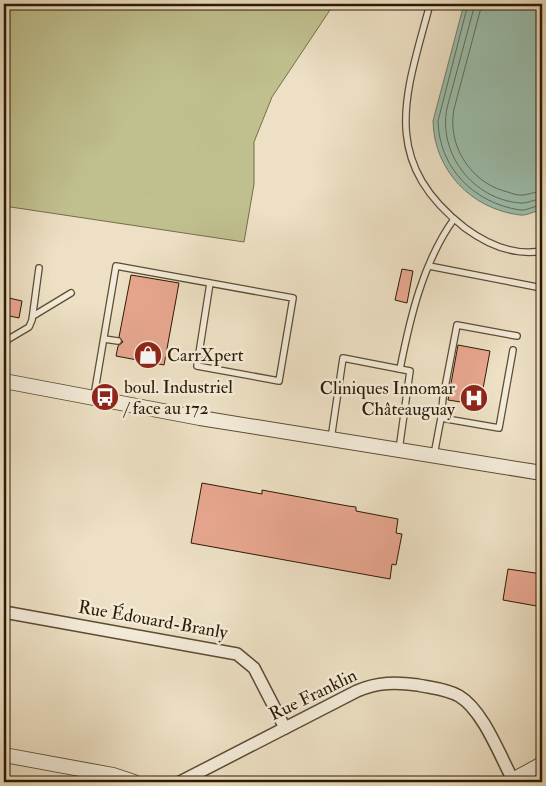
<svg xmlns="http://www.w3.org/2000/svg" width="546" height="786" viewBox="0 0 546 786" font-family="'IM FELL Double Pica',serif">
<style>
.green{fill:#c0c08f;stroke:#766d49}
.water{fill:#9bbead;stroke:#6f7c69}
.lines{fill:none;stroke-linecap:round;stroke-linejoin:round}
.shore{stroke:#646c58;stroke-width:1}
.building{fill:#e8a790;stroke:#2c1a03}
.service-casing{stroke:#5c4c33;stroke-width:8}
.minor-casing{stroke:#5c4c33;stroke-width:14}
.tertiary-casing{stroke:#5c4c33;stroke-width:16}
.service{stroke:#f3ebd9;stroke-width:5.5}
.minor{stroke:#f3ebd9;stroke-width:11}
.tertiary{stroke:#f3ebd9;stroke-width:14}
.labels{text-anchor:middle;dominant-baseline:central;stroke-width:5;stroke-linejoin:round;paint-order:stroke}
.poi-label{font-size:18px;fill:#2c1a03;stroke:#f3ebd9;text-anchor:start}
.street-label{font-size:18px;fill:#2c1a03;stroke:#f3ebd9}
</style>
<rect width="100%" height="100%" fill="#ede0c4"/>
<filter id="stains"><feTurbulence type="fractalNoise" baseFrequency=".004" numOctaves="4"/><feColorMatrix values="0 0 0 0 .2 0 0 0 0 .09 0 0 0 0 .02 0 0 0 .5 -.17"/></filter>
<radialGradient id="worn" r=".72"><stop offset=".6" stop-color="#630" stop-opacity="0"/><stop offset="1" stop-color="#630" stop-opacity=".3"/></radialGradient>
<polygon class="green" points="4,4 334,4 272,97 254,142 254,184 244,242 4,206"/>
<path class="water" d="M464,4H542V211C534,210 528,216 520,215C471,209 434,170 433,121Z"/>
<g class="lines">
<g class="shore">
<path d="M468,4L438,121C439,168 474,203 520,210C527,211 534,205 542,206"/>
<path d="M475,4L447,108C438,154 473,199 520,203C527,204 534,199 542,199"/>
<path d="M482,4L454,109C447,145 470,181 504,191C509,192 515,195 519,195C527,196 534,191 542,192"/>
</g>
</g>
<g class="building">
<polygon points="402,269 413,271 407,303 395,300"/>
<polygon points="131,275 179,283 164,365 116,356 118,346 123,342 119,337"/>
<polygon points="9,298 22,301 19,318 5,315"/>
<polygon points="458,345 490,351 480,405 448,400"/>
<polygon points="202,483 262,494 262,490 348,506 356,507 356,511 398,519 396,533 402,534 396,565 392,564 390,579 191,543"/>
<polygon points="508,569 542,574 542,607 503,600"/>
</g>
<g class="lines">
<defs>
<g id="service">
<path d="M430,4C406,94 378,160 465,228C488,245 513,256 542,251"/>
<polyline points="429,266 542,288"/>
<polyline points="33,316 71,293"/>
<polyline points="104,339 118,341"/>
<polyline points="4,351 7,340 29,327 32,320 39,268"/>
<path d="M400,369C410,318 423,262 454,219"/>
<polyline points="94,396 116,266 293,298 279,381 197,366 210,283"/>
<polyline points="441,418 443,398 457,325 517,336"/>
<polyline points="331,439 343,358 410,371 399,450"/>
<polyline points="434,455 441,418 499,428 513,350"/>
</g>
<g id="minor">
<polyline points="4,612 237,654 254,668 285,728"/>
<path d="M180,782L357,691C378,682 396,682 418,685C432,688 447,689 459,696C483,710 500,756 513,780"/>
</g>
<g id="tertiary">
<polyline points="4,381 200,418 542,473"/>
<polyline points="4,755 113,775 134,782"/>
<polyline points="509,782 542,764"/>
</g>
</defs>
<use href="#service" class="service-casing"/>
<use href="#minor" class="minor-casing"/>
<use href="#tertiary" class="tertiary-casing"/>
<use href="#service" class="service"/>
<use href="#minor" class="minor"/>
<use href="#tertiary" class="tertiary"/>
</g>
<defs>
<symbol id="shop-disc" viewBox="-11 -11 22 22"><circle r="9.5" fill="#8f2418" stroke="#f3ebd9"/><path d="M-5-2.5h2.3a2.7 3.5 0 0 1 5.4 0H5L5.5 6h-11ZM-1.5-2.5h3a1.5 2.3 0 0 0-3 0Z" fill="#fff"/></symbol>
<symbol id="bus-disc" viewBox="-11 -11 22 22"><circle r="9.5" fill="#8f2418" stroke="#f3ebd9"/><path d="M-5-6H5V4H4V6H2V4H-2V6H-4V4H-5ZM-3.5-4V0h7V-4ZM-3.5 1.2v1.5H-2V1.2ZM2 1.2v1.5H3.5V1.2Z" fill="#fff"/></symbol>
<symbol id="hospital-disc" viewBox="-11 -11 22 22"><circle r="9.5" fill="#8f2418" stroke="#f3ebd9"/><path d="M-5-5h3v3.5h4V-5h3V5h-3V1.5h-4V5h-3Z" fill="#fff"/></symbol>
</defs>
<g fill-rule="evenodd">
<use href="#shop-disc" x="132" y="339" width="32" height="32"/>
<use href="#bus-disc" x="89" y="381" width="32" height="32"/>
<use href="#hospital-disc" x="458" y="382" width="32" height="32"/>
</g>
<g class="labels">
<g class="poi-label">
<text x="167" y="355">CarrXpert</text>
<text x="124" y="387">boul. Industriel<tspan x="124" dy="21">/ face au 172</tspan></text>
<text x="455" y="388" text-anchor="end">Cliniques Innomar<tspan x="455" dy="21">Châteauguay</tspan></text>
</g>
<g class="street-label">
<text transform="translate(153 620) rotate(10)">Rue Édouard-Branly</text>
<text transform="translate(313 695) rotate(-26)">Rue Franklin</text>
</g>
</g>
<rect width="546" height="786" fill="none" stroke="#ede0c4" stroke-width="20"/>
<rect x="5" y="5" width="536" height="776" fill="none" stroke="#2c1a03" stroke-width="2.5"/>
<rect x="10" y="10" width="526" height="766" fill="none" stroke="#2c1a03"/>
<rect width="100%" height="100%" filter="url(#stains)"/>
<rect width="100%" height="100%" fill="url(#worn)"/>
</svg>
